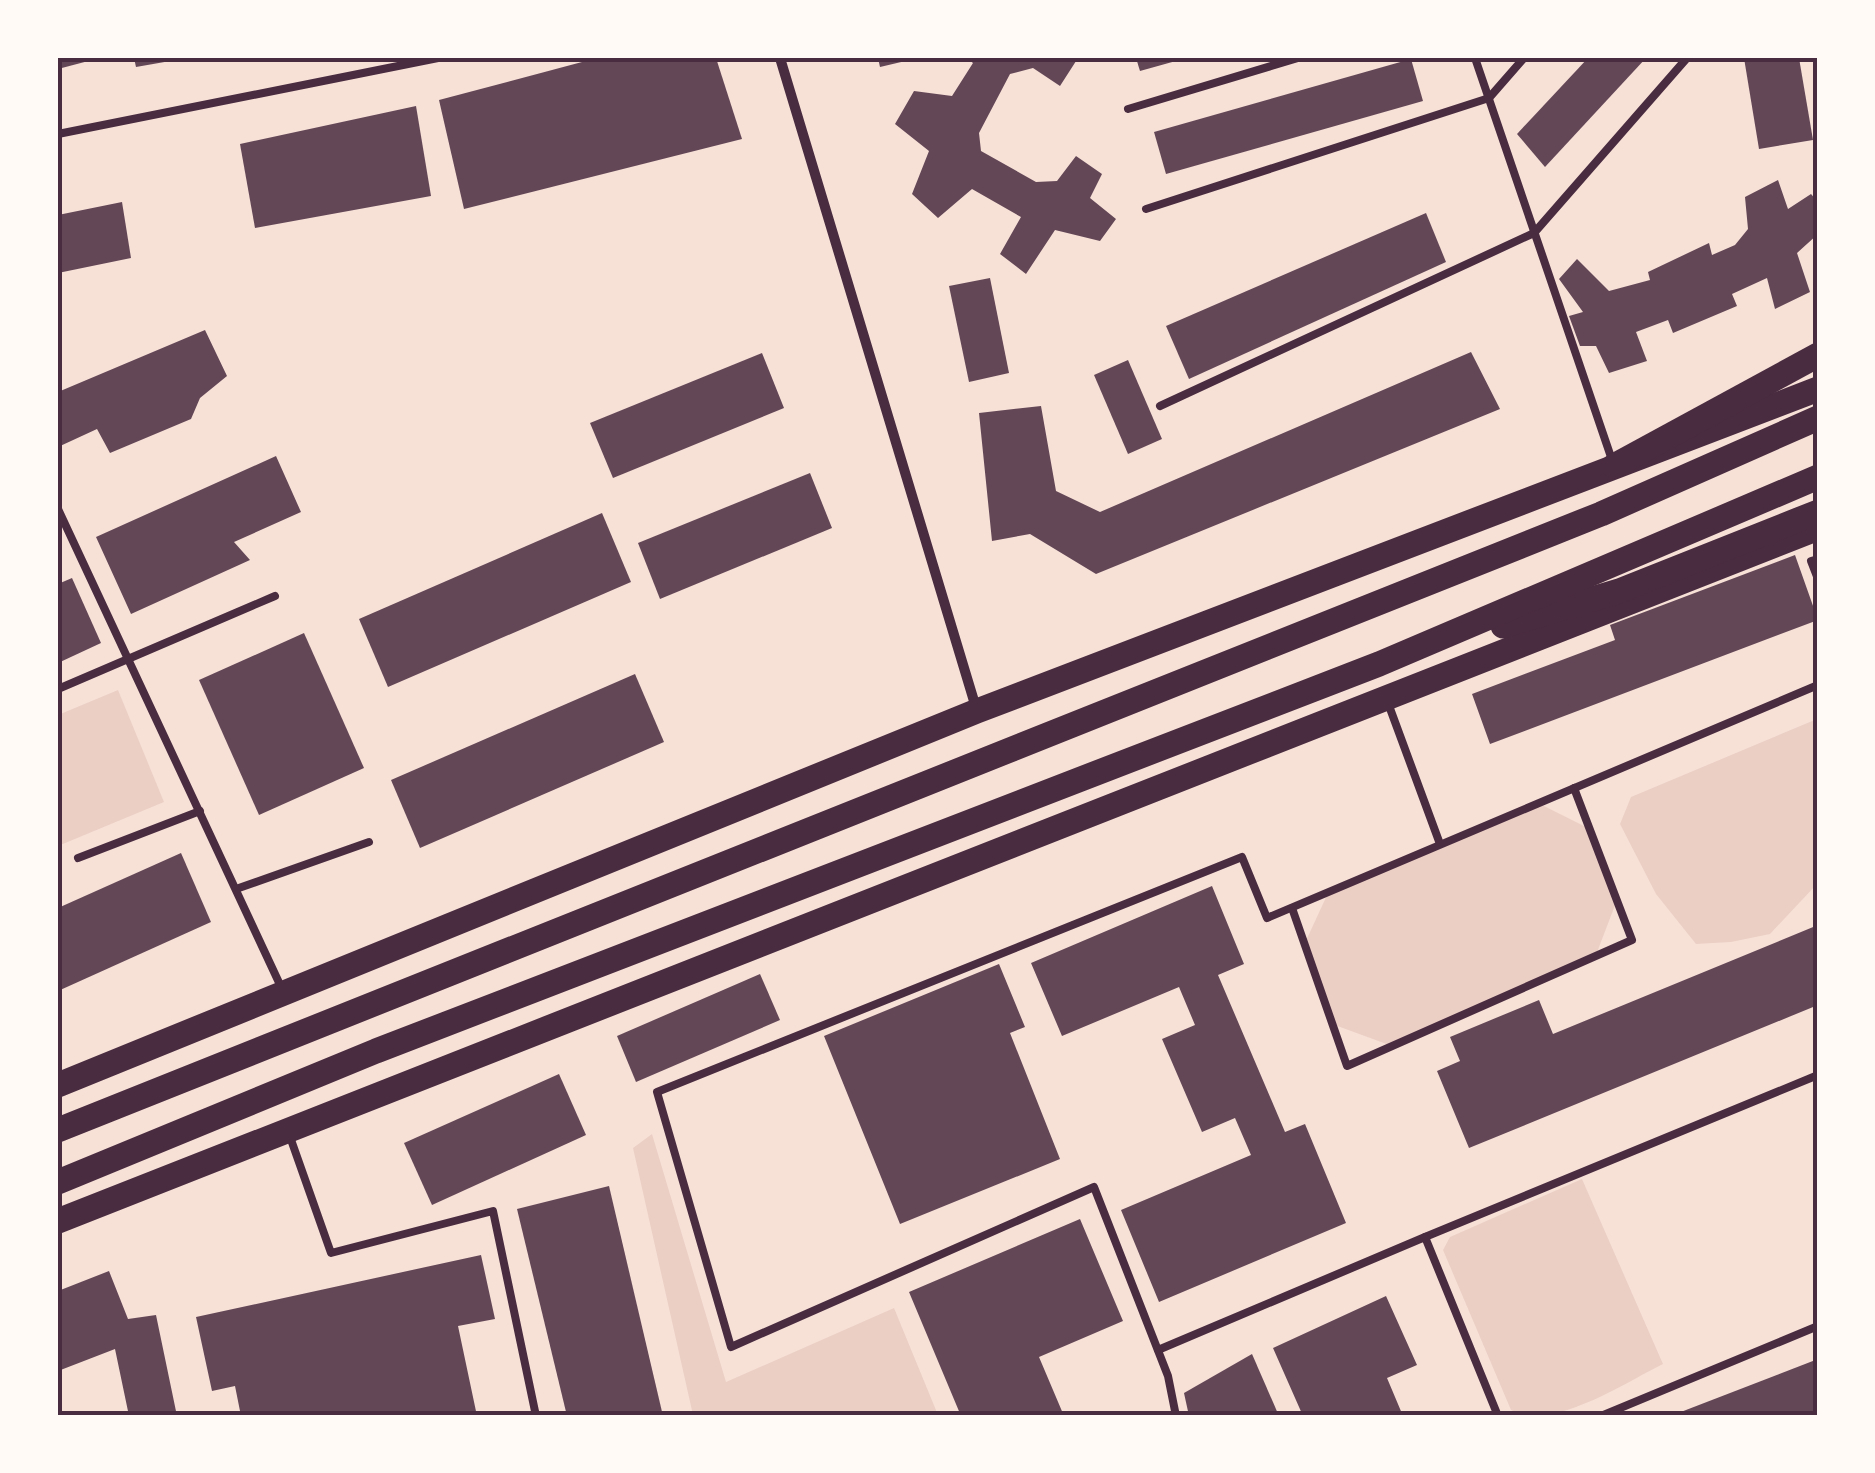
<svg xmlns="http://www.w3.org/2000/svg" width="1875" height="1473" viewBox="0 0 1875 1473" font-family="'DejaVu Sans',sans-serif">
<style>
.green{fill:#ebcfc5}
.building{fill:#644757}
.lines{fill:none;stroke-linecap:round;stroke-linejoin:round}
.service{stroke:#4a2c40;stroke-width:8}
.minor{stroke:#4a2c40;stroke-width:10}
.primary{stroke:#4a2c40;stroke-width:25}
.trunk{stroke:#4a2c40;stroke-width:25}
.neatline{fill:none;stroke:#4a2c40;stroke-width:4}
</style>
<rect width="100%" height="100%" fill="#f7e1d7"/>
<g class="green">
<polygon points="118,690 164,802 58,846 58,715"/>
<polygon points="1817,719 1817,884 1770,934 1731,942 1696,944 1656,894 1620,824 1631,797"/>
<polygon points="1538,803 1590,829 1617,900 1596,955 1392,1046 1332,1024 1304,945 1328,893"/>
<polygon points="652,1134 726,1382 894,1308 938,1415 693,1415 633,1148"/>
<path d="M1582,1179L1663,1364C1624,1383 1552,1432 1511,1410L1443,1250L1450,1237Z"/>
</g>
<g class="building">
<polygon points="58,58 96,58 96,59 58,69"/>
<polygon points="134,58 176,58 176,60 136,67"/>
<polygon points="597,58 716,58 742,139 464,209 439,100"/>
<polygon points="878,58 913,58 914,59 880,67"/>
<polygon points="967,58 1078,58 1060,86 1033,68 1010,74 979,133 981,151 1036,182 1057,181 1076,156 1102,174 1090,198 1116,219 1100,241 1055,230 1026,274 1000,254 1021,217 972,189 938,218 912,194 929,151 895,124 914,91 952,96 973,63"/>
<polygon points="1136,58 1183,58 1183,59 1140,71"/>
<polygon points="1588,58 1646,58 1545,167 1517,134"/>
<polygon points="1744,58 1799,58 1813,140 1759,149"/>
<polygon points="1411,59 1423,101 1166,174 1154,132"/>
<polygon points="416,106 431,196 255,228 240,144"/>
<polygon points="1778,180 1788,209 1811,194 1818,202 1818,234 1797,253 1810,292 1775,309 1767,278 1732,294 1737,306 1673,333 1668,320 1636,332 1647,361 1609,373 1596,346 1580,346 1569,316 1583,312 1559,279 1577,259 1609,291 1650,280 1648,272 1709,243 1712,255 1735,245 1748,229 1745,197"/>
<polygon points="122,202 131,258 58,273 58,215"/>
<polygon points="1426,213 1446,262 1189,379 1166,326"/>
<polygon points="990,278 1009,373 969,382 949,286"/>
<polygon points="205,330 227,376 200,398 191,419 110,453 97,429 58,447 58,392"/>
<polygon points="1471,352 1500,409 1096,574 1030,534 992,541 979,413 1041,406 1056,491 1100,512"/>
<polygon points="762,353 784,408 613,478 590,423"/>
<polygon points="1128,360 1162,439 1128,454 1094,375"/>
<polygon points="276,456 301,512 234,542 250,560 131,614 96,537"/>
<polygon points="810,473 832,528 660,599 638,543"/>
<polygon points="602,513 631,582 388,687 359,619"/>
<polygon points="1795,555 1818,620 1490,744 1472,694 1615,640 1610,625"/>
<polygon points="72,578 101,643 58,663 58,584"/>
<polygon points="304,633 364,768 259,815 199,680"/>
<polygon points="635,674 664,742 420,848 391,780"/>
<polygon points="181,853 211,922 58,991 58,908"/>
<polygon points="1212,886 1244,964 1218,975 1285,1132 1305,1124 1346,1223 1159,1302 1121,1210 1251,1155 1235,1118 1202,1132 1162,1039 1195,1025 1179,987 1062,1036 1031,963"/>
<polygon points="1818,925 1818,1005 1469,1148 1437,1071 1460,1061 1450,1037 1539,1000 1553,1034"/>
<polygon points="999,964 1025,1027 1010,1033 1060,1159 900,1224 824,1036"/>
<polygon points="760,974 780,1020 636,1082 617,1036"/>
<polygon points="559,1074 586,1135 432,1205 404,1143"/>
<polygon points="609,1186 663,1416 567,1416 517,1209"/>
<polygon points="1080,1219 1123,1321 1039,1357 1064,1416 961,1416 909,1292"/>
<polygon points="481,1255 495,1319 458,1326 477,1416 241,1416 235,1386 212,1391 196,1317"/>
<polygon points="109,1271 128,1319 156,1315 177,1416 129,1416 115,1349 58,1371 58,1291"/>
<polygon points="1386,1296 1417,1365 1387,1378 1403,1416 1303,1416 1273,1348"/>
<polygon points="1252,1354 1279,1416 1189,1416 1184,1393"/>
<polygon points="1818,1359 1818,1416 1673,1416 1673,1415"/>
</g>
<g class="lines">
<g class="service">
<polyline points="1475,58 1612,460"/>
<polyline points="1128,109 1298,58"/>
<polyline points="58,134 438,58"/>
<polyline points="1146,209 1489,98 1524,58"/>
<polyline points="1160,406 1534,233 1687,58"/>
<polyline points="58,509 282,989"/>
<polyline points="1818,559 1811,561 1818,579"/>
<polyline points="58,689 275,596"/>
<polyline points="1388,703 1440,844"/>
<polyline points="78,858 200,811"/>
<polyline points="236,889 369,842"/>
<polyline points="1292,908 1347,1066 1632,940 1574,788"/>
<polyline points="289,1134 331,1253 493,1211 536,1416"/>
<polyline points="1425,1237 1818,1075"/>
<polyline points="1158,1350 1425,1237 1498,1416"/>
<polyline points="1176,1416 1168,1376 1094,1187 731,1347 657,1092 1242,857 1267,918 1818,685"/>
<polyline points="1601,1416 1818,1326"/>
</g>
<polyline class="minor" points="780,58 977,711"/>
<g class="primary">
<polyline points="58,1085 977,711 1818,389"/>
<polyline points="58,1221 1818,528"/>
</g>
<g class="trunk">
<polyline points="1614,466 1818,355"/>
<polyline points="1503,626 1619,591 1818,512"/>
<polyline points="58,1130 1601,514 1818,418"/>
<polyline points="58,1182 376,1051 1379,664 1818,477"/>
</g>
</g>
<rect width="1875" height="1473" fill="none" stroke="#fffaf5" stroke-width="120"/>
<rect x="60" y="60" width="1755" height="1353" class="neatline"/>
</svg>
